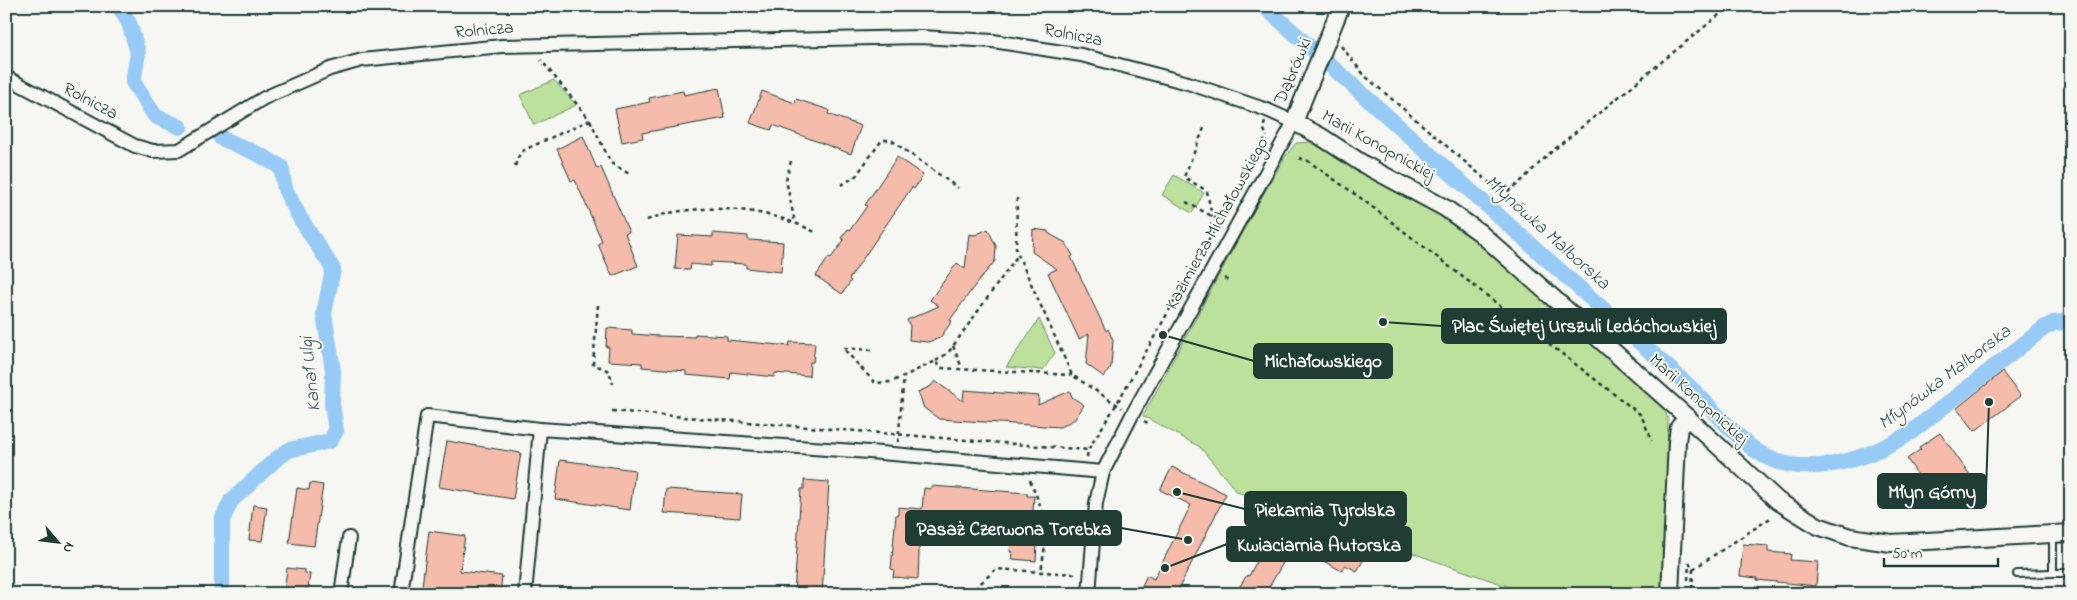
<svg xmlns="http://www.w3.org/2000/svg" width="2077" height="600" viewBox="0 0 2077 600" font-family="'Indie Flower',sans-serif">
<style>
.green{fill:#bce19c;stroke:#6e8f68}
.lines{fill:none;stroke-linecap:round;stroke-linejoin:round}
.canal{stroke:#97caf4;stroke-width:16}
.building{fill:#f5bcac;stroke:#1f3d34}
.service-casing{stroke:#1f3d34;stroke-width:10}
.minor-casing{stroke:#1f3d34;stroke-width:16}
.tertiary-casing{stroke:#1f3d34;stroke-width:20}
.path{stroke:#1f3d34;stroke-width:2.5;stroke-dasharray:4 4;stroke-linecap:butt}
.service{stroke:#f6f6f2;stroke-width:6}
.minor{stroke:#f6f6f2;stroke-width:12}
.tertiary{stroke:#f6f6f2;stroke-width:16}
.labels{text-anchor:middle;dominant-baseline:central;stroke-width:4;stroke-linejoin:round;paint-order:stroke}
.street-label{font-size:18px;fill:#1f3d34;stroke:#f6f6f2}
.water-label{font-size:19px;font-style:italic;fill:#37595a;stroke:#f6f6f2}
.leader{fill:none;stroke:#1f3d34;stroke-width:2}
.callout-dot{fill:#1f3d34;stroke:#f6f6f2;stroke-width:2}
.callout{fill:#1f3d34;stroke:#1f3d34;stroke-width:2}
.callout-label{font-size:19px;text-anchor:middle;font-weight:bold;fill:#fff}
</style>
<rect width="100%" height="100%" fill="#f6f6f2"/>
<filter id="ink" filterUnits="userSpaceOnUse"><feTurbulence type="fractalNoise" baseFrequency=".02" numOctaves="2"/><feDisplacementMap in="SourceGraphic" scale="10" xChannelSelector="R" yChannelSelector="G"/><feConvolveMatrix kernelMatrix="1 2 1 2 8 2 1 2 1" color-interpolation-filters="sRGB"/></filter>
<g filter="url(#ink)">
<g class="green">
<polygon points="554,80 576,105 534,125 520,95"/>
<polygon points="1311,142 1455,222 1662,403 1668,419 1663,594 1530,594 1237,492 1200,447 1143,416 1252,214 1285,157 1296,143"/>
<polygon points="1174,175 1204,193 1192,213 1162,195"/>
<polygon points="1039,319 1055,353 1043,370 1006,367"/>
</g>
<g class="lines">
<g class="canal">
<polyline points="119,6 129,23 138,53 133,82 155,116 180,127"/>
<path d="M1264,6L1691,388C1712,408 1732,433 1755,450C1801,483 1866,460 1910,433L2044,328L2054,323L2071,321"/>
<polyline points="221,594 222,586 222,520 231,501 275,460 289,450 330,441 336,431 332,404 333,370 324,314 333,269 300,218 285,189 281,167 258,154 221,138"/>
</g>
</g>
<g class="building">
<polygon points="719,88 725,118 642,133 643,138 622,142 615,109 650,102 649,98 683,91 684,95"/>
<polygon points="762,91 795,103 796,99 829,110 828,114 861,126 851,154 773,125 771,130 750,123"/>
<polygon points="583,136 597,169 601,167 629,232 625,233 638,266 612,276 598,244 602,241 575,180 571,181 557,149"/>
<polygon points="897,157 923,175 914,189 912,187 849,279 851,281 842,294 816,276 829,257 831,258 844,240 841,238 848,229 850,230 867,206 865,205"/>
<polygon points="988,229 996,246 995,261 976,284 950,320 952,321 940,338 928,342 909,340 910,326 907,320 939,306 930,300 957,263 965,269 969,234 975,235"/>
<polygon points="1033,229 1048,231 1048,233 1066,243 1073,256 1071,257 1106,331 1108,329 1113,340 1111,367 1104,377 1086,364 1089,334 1079,339 1048,273 1057,269 1032,252"/>
<polygon points="713,233 748,236 748,240 783,242 781,272 746,268 746,264 711,262 711,266 691,264 690,270 675,269 678,235 713,237"/>
<polygon points="607,328 632,330 632,334 658,336 695,337 695,334 727,336 727,340 789,346 790,342 815,343 813,362 810,362 809,376 775,373 774,377 731,372 730,379 686,375 686,371 642,367 642,363 608,361 609,347 606,347"/>
<polygon points="2002,372 2021,396 1975,431 1957,408"/>
<polygon points="935,381 963,401 964,390 1039,396 1038,405 1070,391 1072,397 1084,405 1075,419 1060,427 939,419 924,408 918,392 931,386"/>
<polygon points="1940,433 1970,475 1934,499 1907,459 1921,449 1919,447"/>
<polygon points="447,441 521,453 513,499 439,487"/>
<polygon points="560,460 635,470 630,510 555,499"/>
<polygon points="1172,467 1226,494 1176,594 1138,594 1147,575 1154,579 1191,505 1160,490"/>
<polygon points="804,480 829,482 822,594 794,594 801,489 804,489"/>
<polygon points="310,483 323,485 314,546 289,543 297,488 309,490"/>
<polygon points="931,486 1027,493 1027,496 1034,496 1032,525 1038,525 1036,561 1012,559 1013,552 1010,552 1013,518 940,512 940,519 927,518 926,528 920,527 918,579 893,577 894,570 891,569 896,514 898,515 898,507 922,509 924,488 931,489"/>
<polygon points="666,489 742,494 740,518 664,513"/>
<polygon points="253,505 267,507 262,541 249,540"/>
<polygon points="1275,525 1288,532 1291,527 1302,534 1306,526 1314,530 1315,527 1337,539 1340,535 1347,539 1348,537 1370,549 1357,571 1345,565 1342,571 1312,555 1309,562 1295,554 1292,559 1287,556 1265,594 1239,594 1242,587 1240,586 1247,575 1249,576"/>
<polygon points="429,531 465,536 460,571 502,576 500,594 421,594"/>
<polygon points="1743,544 1768,546 1768,552 1791,554 1790,560 1818,562 1816,586 1757,580 1757,578 1740,576"/>
<polygon points="287,568 305,570 305,573 310,574 308,588 305,588 305,594 284,594"/>
</g>
<g class="lines">
<defs>
<g id="service">
<polyline points="2053,535 2053,573 2071,573"/>
<polyline points="2017,574 2053,573"/>
</g>
<g id="minor">
<polyline points="6,77 135,146 153,151 179,150 264,98 330,69 362,60 502,46 921,37 993,41 1081,55 1188,83 1267,110 1294,122 1132,415 1103,472 1096,503 1089,594"/>
<polyline points="341,594 349,538"/>
<polyline points="401,594 427,416 540,429 869,452 1103,472"/>
<polyline points="525,594 540,429"/>
</g>
<g id="tertiary">
<polyline points="1341,6 1294,122 1320,136 1363,164 1445,208 1479,232 1688,418 1778,501 1818,526 1850,537 1891,543 2071,533"/>
<polyline points="1670,594 1677,442 1679,427 1688,418"/>
</g>
</defs>
<use href="#service" class="service-casing"/>
<use href="#minor" class="minor-casing"/>
<use href="#tertiary" class="tertiary-casing"/>
<g class="path">
<polyline points="1341,46 1365,76 1492,185 1506,193 1518,184 1550,153 1730,6"/>
<polyline points="1274,99 1298,68"/>
<polyline points="590,120 611,163 631,175"/>
<polyline points="1265,122 1263,128 1267,136"/>
<polyline points="1204,128 1184,177 1207,191 1212,217"/>
<polyline points="1299,158 1308,161 1362,199 1641,415 1652,441"/>
<polyline points="791,161 786,180 795,223"/>
<polyline points="515,166 520,153 526,149 590,120 541,60"/>
<polyline points="841,185 855,177 882,140 891,140 958,188"/>
<polyline points="1017,198 1016,250 1072,375 1122,408"/>
<polyline points="1186,202 1219,220"/>
<path d="M647,220C658,216 670,212 681,211C726,205 774,211 815,232"/>
<polyline points="1224,278 1231,282"/>
<polyline points="598,305 593,364 609,371 613,384"/>
<polyline points="953,346 962,368"/>
<polyline points="872,350 843,348 875,383 891,382 936,361 939,368 1072,375"/>
<polyline points="936,361 948,353 1018,255"/>
<polyline points="612,411 1088,450"/>
<polyline points="1144,421 1151,425"/>
<polyline points="898,442 904,376"/>
<polyline points="1087,457 1088,450 1116,405 1267,136"/>
<polyline points="1030,480 1048,525 1041,572"/>
<polyline points="1689,562 1693,569 1692,594"/>
<polyline points="1693,569 1772,517"/>
<polyline points="1688,580 1689,563"/>
<polyline points="969,594 996,569 1076,574"/>
</g>
<use href="#service" class="service"/>
<use href="#minor" class="minor"/>
<use href="#tertiary" class="tertiary"/>
</g>
</g>
<g class="labels">
<g class="street-label">
<text transform="translate(484 31) rotate(-5)">Rolnicza</text>
<text transform="translate(1073 36) rotate(11)">Rolnicza</text>
<text transform="translate(1294 71) rotate(-67)">Dąbrówki</text>
<text transform="translate(90 102) rotate(28)">Rolnicza</text>
<text transform="translate(1378 146) rotate(29)">Marii Konopnickiej</text>
<text transform="translate(1218 224) rotate(-61)">Kazimierza Michałowskiego</text>
<text transform="translate(1698 400) rotate(42)">Marii Konopnickiej</text>
</g>
<g class="water-label">
<text transform="translate(1547 233) rotate(42)">Młynówka Malborska</text>
<text transform="translate(311 374) rotate(-96)">Kanał Ulgi</text>
<text transform="translate(1945 378) rotate(-37)">Młynówka Malborska</text>
</g>
</g>
<path class="leader" d="M1383 322L1442 326M1163 335L1254 361M1989 402L1986 491M1177 492L1245 509M1188 540L1121 528M1165 568L1227 544"/>
<g class="callout-dot">
<circle cx="1383" cy="322" r="5"/>
<circle cx="1163" cy="335" r="5"/>
<circle cx="1989" cy="402" r="5"/>
<circle cx="1177" cy="492" r="5"/>
<circle cx="1188" cy="540" r="5"/>
<circle cx="1165" cy="568" r="5"/>
</g>
<g class="callout">
<rect x="1442" y="309" width="284" height="34" rx="5"/>
<rect x="1254" y="344" width="138" height="34" rx="5"/>
<rect x="1878" y="474" width="108" height="34" rx="5"/>
<rect x="1245" y="492" width="161" height="34" rx="5"/>
<rect x="906" y="511" width="215" height="34" rx="5"/>
<rect x="1227" y="527" width="184" height="34" rx="5"/>
</g>
<g class="callout-label">
<text x="1584" y="332">Plac Świętej Urszuli Ledóchowskiej</text>
<text x="1323" y="367">Michałowskiego</text>
<text x="1932" y="498">Młyn Górny</text>
<text x="1325" y="516">Piekarnia Tyrolska</text>
<text x="1014" y="535">Pasaż Czerwona Torebka</text>
<text x="1319" y="551">Kwiaciarnia Autorska</text>
</g>
<rect width="2077" height="600" fill="none" stroke="#f6f6f2" stroke-width="25"/>
<rect x="12" y="12" width="2052" height="575" fill="none" stroke="#1f3d34" stroke-width="2" filter="url(#ink)"/>
<g transform="translate(58 542) rotate(118)" stroke="#f6f6f2" stroke-width="4" paint-order="stroke">
<path d="M0-4L9 19L0 12L-9 19Z" fill="#1f3d34"/>
<text y="-8" font-size="14" font-weight="bold" text-anchor="middle" fill="#1f3d34">N</text>
</g>
<path d="M1884 558v8h114v-8" fill="none" stroke="#1f3d34" stroke-width="2.5"/>
<text x="1892" y="558" font-size="15" fill="#1f3d34" stroke="#f6f6f2" stroke-width="4" paint-order="stroke">50 m</text>
</svg>
